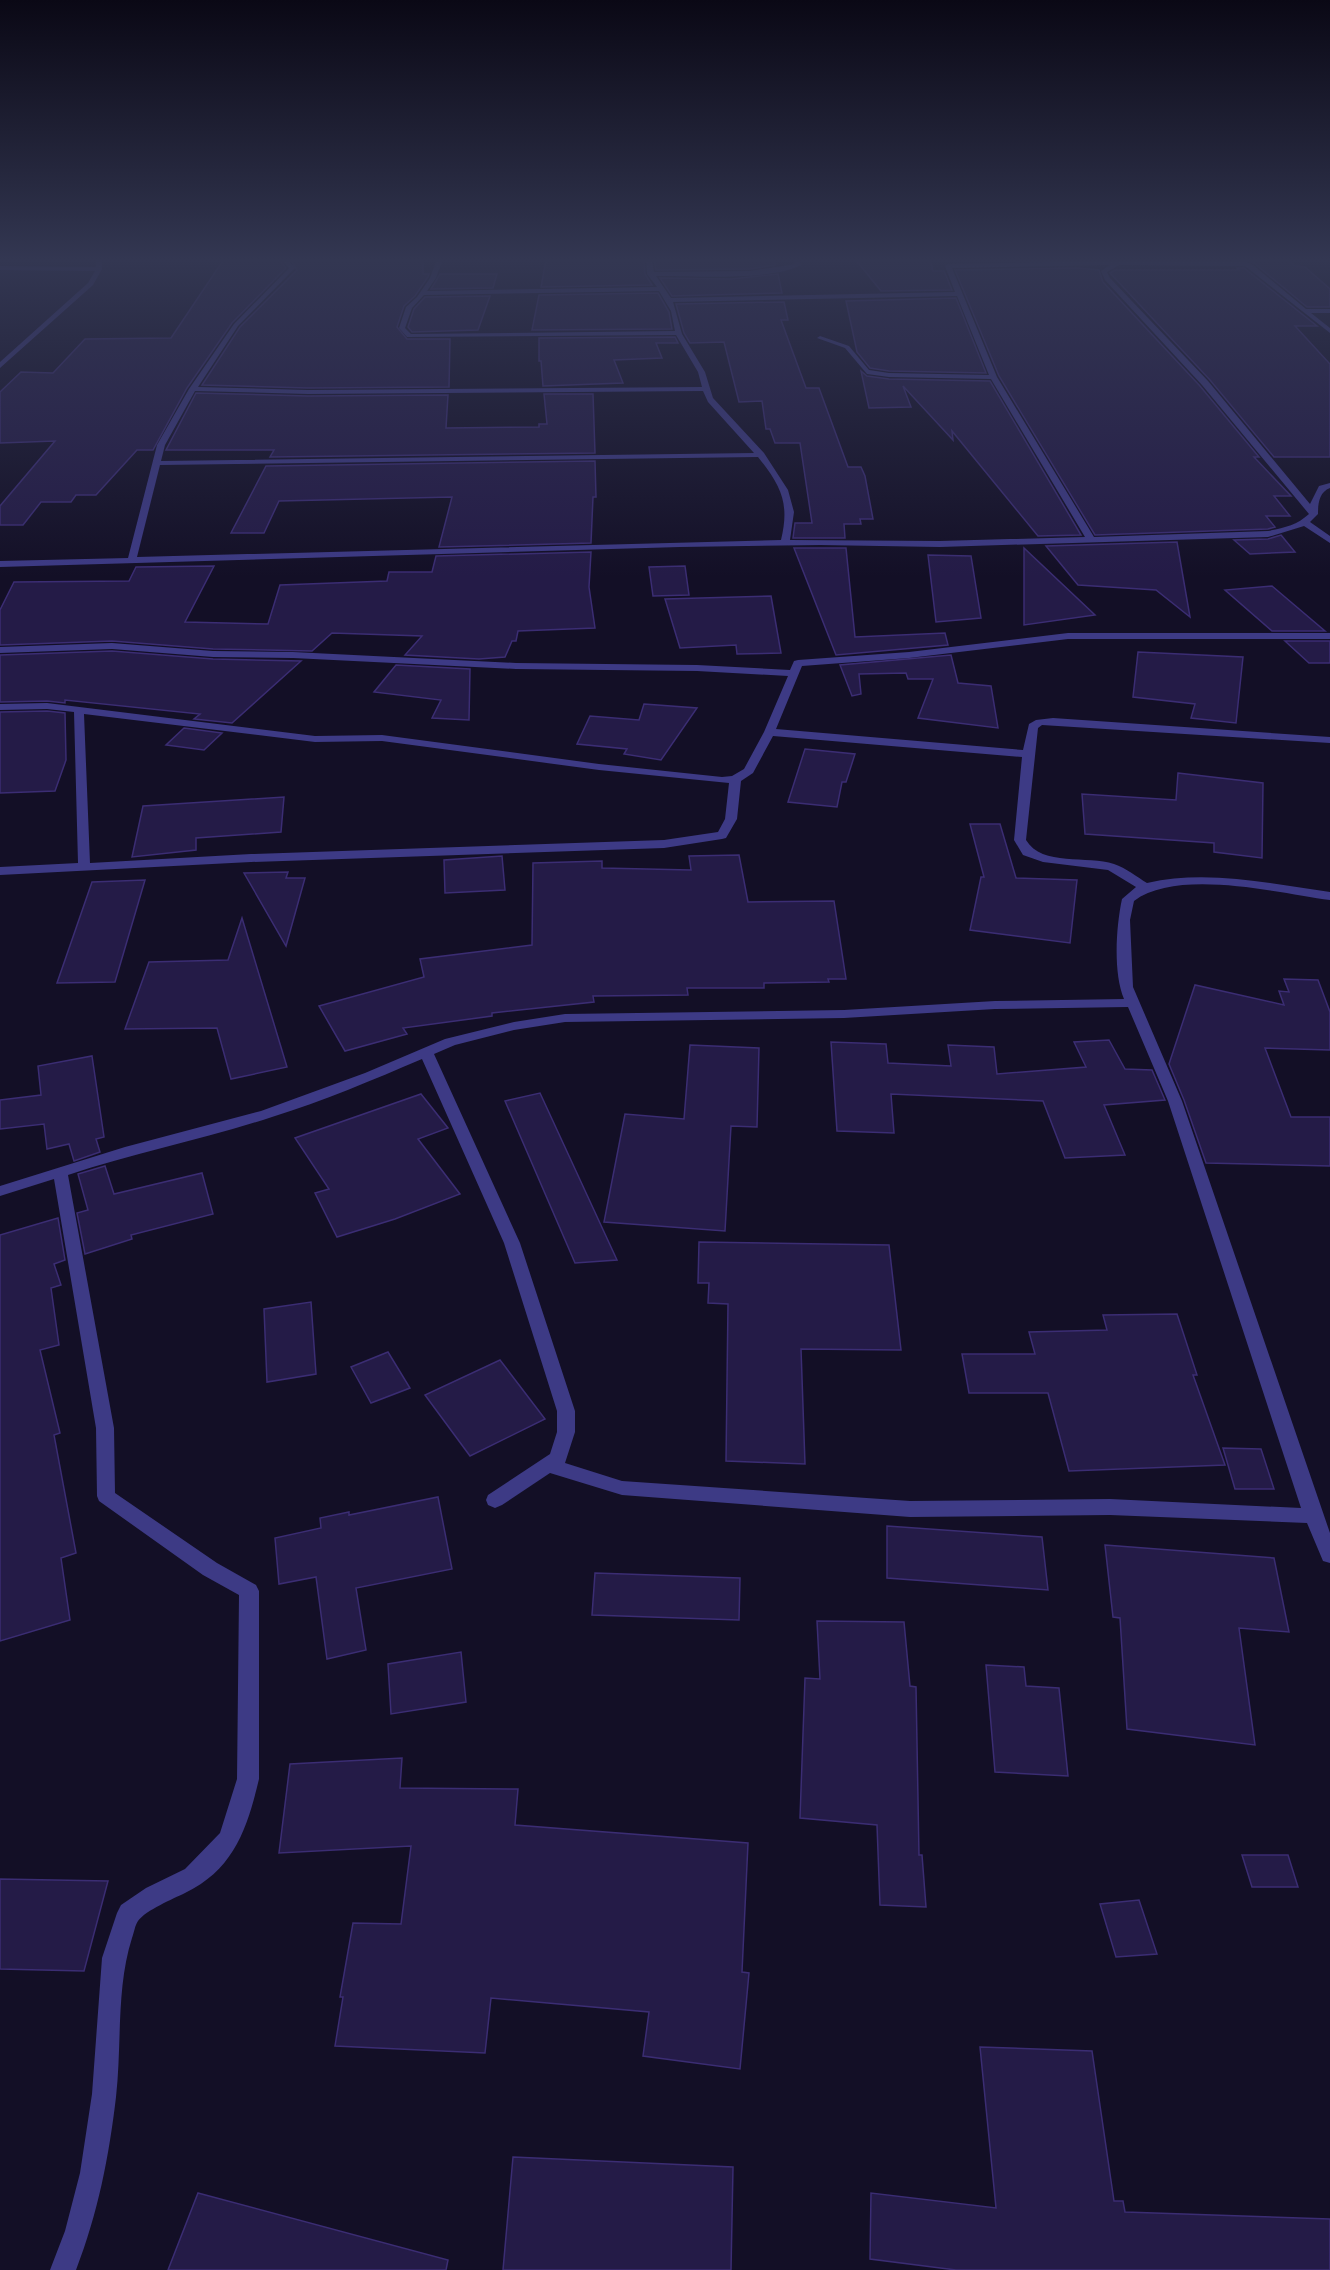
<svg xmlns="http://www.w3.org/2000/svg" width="1330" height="2270" viewBox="0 0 1330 2270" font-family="'Work Sans',sans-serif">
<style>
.building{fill:#241b47;stroke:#3b2d73;stroke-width:1.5}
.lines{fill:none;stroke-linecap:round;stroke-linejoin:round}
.minor{fill:#3d3a85;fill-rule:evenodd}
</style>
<rect width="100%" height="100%" fill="#130f26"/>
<g class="building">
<polygon points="224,259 279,259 286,268 232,323 187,388 153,450 137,450 96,495 76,495 71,502 41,502 23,525 0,525 0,506 55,441 0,443 0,392 21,372 53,373 85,339 171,338"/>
<polygon points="290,259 423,259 423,274 429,274 428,277 415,296 404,306 397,327 407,339 450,339 449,387 308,388 202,385 240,327 297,270"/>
<polygon points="654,259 774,259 775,265 750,269 656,270"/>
<polygon points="855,259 930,259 933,271 944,271 952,290 881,291"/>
<polygon points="1222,259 1287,259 1295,266 1305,267 1330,289 1330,307 1307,307 1254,263 1246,260"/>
<polygon points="546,260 644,260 645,274 652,285 541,287"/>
<polygon points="1078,268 1099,270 1103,282 1200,386 1259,457 1254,457 1291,496 1274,496 1290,516 1266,516 1275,527 1268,529 1095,535 999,376 955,270"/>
<polygon points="1237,268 1244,268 1317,326 1295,326 1330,364 1330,457 1274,457 1210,380 1110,273 1115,270 1239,270"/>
<polygon points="440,274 497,274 493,288 431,289"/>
<polygon points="778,274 782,293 672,296 660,278 731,279"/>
<polygon points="658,293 669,312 672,329 532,330 539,295"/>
<polygon points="490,296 478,330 412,332 408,327 414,309 425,297"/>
<polygon points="956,298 986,373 889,371 870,368 857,352 846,301"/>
<polygon points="784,302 788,320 781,320 806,388 819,388 848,467 861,467 865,476 873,519 860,519 861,524 844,524 845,538 793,538 795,523 812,523 800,443 775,443 770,429 766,429 762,401 739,402 724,342 690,343 684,333 676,304"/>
<polygon points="675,337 678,343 656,343 662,358 614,360 623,383 543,386 541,361 539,361 539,338"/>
<polygon points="861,371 867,376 889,379 990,381 1081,535 1038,536 952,431 953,440 903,386 911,407 869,408"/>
<polygon points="196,393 308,396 448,395 446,428 539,427 539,424 547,424 544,394 593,394 595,453 270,457 274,450 166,450"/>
<polygon points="595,461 596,497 593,497 591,543 439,547 452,497 279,501 264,533 231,533 266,466"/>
<polygon points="1281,535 1295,552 1250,554 1234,540 1268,539"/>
<polygon points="1177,542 1190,617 1156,590 1078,585 1046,546"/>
<polygon points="794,548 846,548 855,637 945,633 948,645 836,655"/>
<polygon points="1024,548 1095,615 1024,625"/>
<polygon points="591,552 589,587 595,628 518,631 516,641 512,641 505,657 479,659 405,655 422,636 332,633 312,651 213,649 112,641 0,645 0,610 14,582 129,581 136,567 214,566 185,622 268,624 280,585 387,581 389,572 432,572 436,556"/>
<polygon points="928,555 971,556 981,618 936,622"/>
<polygon points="685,566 689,595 653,596 649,567"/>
<polygon points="1272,586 1325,631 1272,631 1225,590"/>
<polygon points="771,596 781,653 737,654 736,645 680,648 665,599"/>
<polygon points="1285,641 1330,641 1330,663 1309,663"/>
<polygon points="112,651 213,659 301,661 232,723 194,719 200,714 65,700 65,703 47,701 0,702 0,655"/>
<polygon points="1138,652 1243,657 1236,723 1191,718 1195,704 1133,697"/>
<polygon points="951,655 958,683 991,686 998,728 918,718 933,679 908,679 906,673 859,674 861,694 852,696 840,665"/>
<polygon points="396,665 470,669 469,720 432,718 441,700 374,692"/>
<polygon points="644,704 697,708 661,760 624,754 627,749 577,744 590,716 639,720"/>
<polygon points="47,711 65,713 66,760 55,791 0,793 0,712"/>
<polygon points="184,728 222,733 204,750 166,745"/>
<polygon points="805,749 855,754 846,782 842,782 837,807 788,802"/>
<polygon points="1178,773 1263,783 1262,858 1214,852 1214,843 1085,834 1082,794 1176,800"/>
<polygon points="284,797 281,832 196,838 196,850 132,857 143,806"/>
<polygon points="970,824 1000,824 1016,878 1077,880 1070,943 970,930 981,877 984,877"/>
<polygon points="739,855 748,902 834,901 846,979 828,979 829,982 764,983 764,988 687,988 688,995 593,996 594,1002 492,1013 492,1016 403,1028 407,1034 345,1051 319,1006 424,977 420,959 532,945 533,863 602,861 602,868 691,870 689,856"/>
<polygon points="502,856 505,890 445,893 444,860"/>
<polygon points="288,872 286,878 305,878 286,946 244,873"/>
<polygon points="145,880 115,982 57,983 92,882"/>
<polygon points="242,918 287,1067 231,1079 217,1028 125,1029 149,962 228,960"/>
<polygon points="1284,979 1318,980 1330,1012 1330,1050 1265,1048 1291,1117 1330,1117 1330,1166 1206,1163 1184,1100 1169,1064 1195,985 1284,1005 1279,991 1289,992"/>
<polygon points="1109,1040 1125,1069 1152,1070 1165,1100 1104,1105 1125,1155 1065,1158 1043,1101 891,1094 894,1133 837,1131 831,1042 886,1044 888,1063 951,1066 948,1045 994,1047 997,1074 1086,1067 1074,1042"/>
<polygon points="690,1045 759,1048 757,1127 731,1126 725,1231 604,1222 625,1114 684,1119"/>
<polygon points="92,1056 104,1137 96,1139 100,1152 74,1161 69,1144 47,1149 44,1124 0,1129 0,1100 41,1095 38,1066"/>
<polygon points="540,1093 617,1260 575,1263 505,1101"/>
<polygon points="421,1094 448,1128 418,1139 460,1194 395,1219 337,1237 315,1193 329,1189 295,1138"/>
<polygon points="105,1166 114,1194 202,1173 213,1214 131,1235 132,1239 85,1254 77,1213 88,1210 78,1174"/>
<polygon points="58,1218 65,1260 54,1264 61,1285 51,1288 59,1345 40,1350 60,1433 54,1435 76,1553 61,1558 70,1620 0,1641 0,1235"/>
<polygon points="699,1242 889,1245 901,1350 801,1349 805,1464 726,1461 728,1304 708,1303 709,1283 698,1283"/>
<polygon points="311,1302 316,1374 267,1382 264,1309"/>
<polygon points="1177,1314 1197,1375 1193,1375 1225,1465 1069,1471 1048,1393 969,1393 962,1354 1035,1354 1029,1332 1107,1330 1103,1315"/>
<polygon points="388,1352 410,1388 371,1403 351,1367"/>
<polygon points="500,1360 545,1419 470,1456 425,1395"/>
<polygon points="1223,1448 1261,1449 1274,1489 1235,1489"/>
<polygon points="438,1497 452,1569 356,1588 366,1650 327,1659 316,1577 279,1584 275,1538 321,1528 320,1518 349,1512 349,1515"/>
<polygon points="887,1526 1042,1537 1048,1590 887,1578"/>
<polygon points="1105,1545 1274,1558 1289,1632 1239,1628 1255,1745 1127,1729 1120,1618 1113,1617"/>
<polygon points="595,1573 740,1578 739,1620 592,1615"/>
<polygon points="817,1621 904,1622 910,1686 916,1687 919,1855 922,1855 926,1907 880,1905 877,1825 800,1818 805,1678 820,1679"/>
<polygon points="461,1652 466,1702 391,1714 388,1664"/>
<polygon points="986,1665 1024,1667 1026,1686 1059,1688 1068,1776 995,1772"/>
<polygon points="402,1758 400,1788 518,1789 515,1825 748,1843 742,1972 749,1973 740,2069 643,2056 649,2012 491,1998 485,2053 335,2046 343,1997 340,1997 353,1923 401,1924 411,1846 279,1853 290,1764"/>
<polygon points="1242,1855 1288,1855 1298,1887 1252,1887"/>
<polygon points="0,1879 108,1881 84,1971 0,1969"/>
<polygon points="1139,1900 1157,1954 1116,1957 1100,1904"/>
<polygon points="980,2047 1092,2051 1114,2201 1123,2201 1125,2212 1330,2219 1330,2270 956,2270 870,2259 871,2193 996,2208"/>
<polygon points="513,2157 733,2167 731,2270 503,2270"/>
<polygon points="198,2193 448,2260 446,2270 168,2270"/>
</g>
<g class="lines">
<g class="minor">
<polygon points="96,259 102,259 102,269 93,285 0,368 0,362 88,283 95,271 0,270 0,266 96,267"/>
<path d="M281,259H287L295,268L238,326L198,387L308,390L702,387L698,372L676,335L407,337L399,328L406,307L417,297L430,278L437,259H443L436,278L427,291L657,287L647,274L646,259H652L654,272L750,271L795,264L792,259H798L801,265C773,281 690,276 656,276L671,298L955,292L945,266L948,264L1118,261L1246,262L1253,265L1306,309H1330V313H1311L1330,328V333L1245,266L1119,265L1107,272L1110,278L1208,381L1310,504L1319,486L1330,483V488C1319,492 1318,504 1318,514L1310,522L1330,536V543L1304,526L1268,537L940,547L820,545L680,547L0,567V561L128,558L157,445L189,389L234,324L289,268ZM1110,265L1101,271L1105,280L1202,385L1309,514C1297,525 1284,528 1268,531L1094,537L997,377L952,268ZM659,291L671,311L675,331L411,334L405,328L412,308L424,295ZM957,296L989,375L889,373L869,370L849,346L820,336L817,338L845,348L867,374L889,377L991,379L1085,537L940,541L790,540L794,512L788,490L764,453L713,398L705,372L682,334L673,302ZM195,391L308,394L703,391L708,402L754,453L161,461L165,445ZM758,457C781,486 790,503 781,540L137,557L160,465Z"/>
<path d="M1068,633H1330V639H1068L909,658L802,666L776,729L1023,750L1029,724L1036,720L1053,718L1330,737V743L1042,725L1038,728L1026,840C1042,867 1088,855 1114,864C1126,868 1137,877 1147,883C1208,869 1270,884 1330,892V900C1278,893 1178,868 1134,901L1130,920L1133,987L1182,1101L1330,1533V1563L1323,1561L1307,1523L1110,1515L910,1517L622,1495L550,1473L502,1505L495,1508L488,1505L486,1500L488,1495L550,1454L557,1432V1411L504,1243L422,1059C373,1080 323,1101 272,1117C205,1139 135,1153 68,1175L114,1428L115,1493L217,1563L256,1585L259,1591V1779C247,1829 234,1869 185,1893C173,1899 146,1910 138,1921C135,1925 134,1933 132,1938C116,1988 122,2045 116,2097C109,2157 98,2213 76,2270H50L65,2231L80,2173L92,2094L102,1958L117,1913L121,1905L146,1888L185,1869L220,1833L237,1779L239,1595L203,1575L99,1501L97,1496L96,1428L54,1179L0,1196V1186L125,1147L261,1111L365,1073L445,1039L514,1022L565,1014L844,1010L995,1001L1124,999C1113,973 1116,927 1122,899L1136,887L1108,870L1043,862L1023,855L1014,840L1022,757L773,736L753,773L741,781L737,819L726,838L722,839L664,848L251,862L0,875V867L78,863L74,712L47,709L0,710V704L47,703L315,736L382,735L599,764L722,777L732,776L744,769L764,732L788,676L697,671L516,669L293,658L213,657L112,649L0,653V647L112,643L213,651L293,652L516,663L697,665L790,670L794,661L798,660L909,652ZM84,714L315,742L382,741L599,770L729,783L725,819L718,832L664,840L251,854L90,863ZM1128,1007L1168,1101L1301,1508L1110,1499L910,1501L622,1481L565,1463L575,1432V1411L520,1243L434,1054L455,1045L514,1030L565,1022L844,1018L995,1009Z"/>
</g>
</g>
<linearGradient id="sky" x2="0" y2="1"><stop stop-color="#0a0815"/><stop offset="0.45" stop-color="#333752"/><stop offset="1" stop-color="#333752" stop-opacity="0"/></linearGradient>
<rect width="1330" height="577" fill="url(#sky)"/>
</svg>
